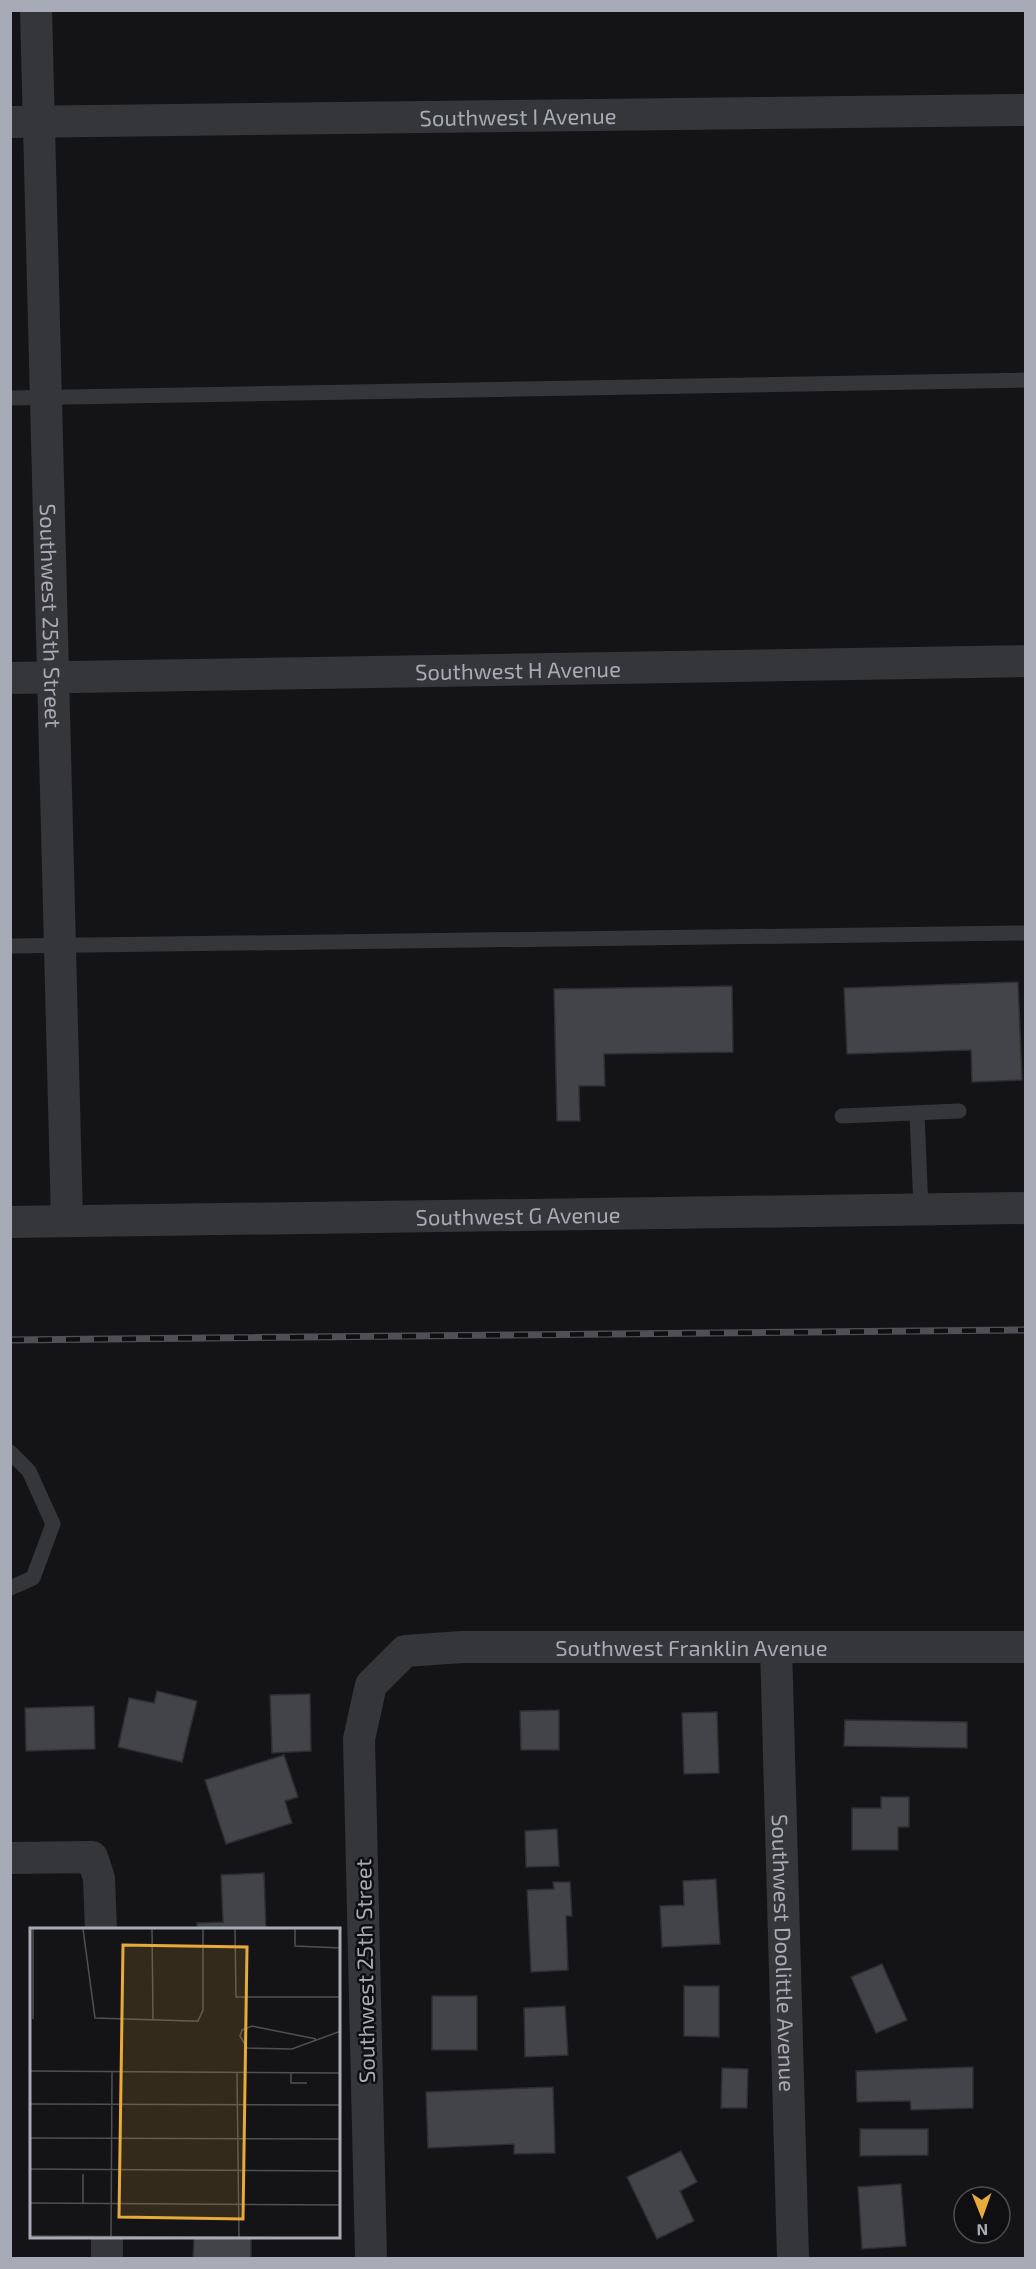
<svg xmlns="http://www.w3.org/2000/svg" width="1036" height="2269" viewBox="0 0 1036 2269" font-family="'Exo 2',sans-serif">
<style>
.building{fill:#434449;stroke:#2e2e32;stroke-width:1.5}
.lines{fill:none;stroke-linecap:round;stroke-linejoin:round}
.service{stroke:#35363a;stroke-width:15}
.minor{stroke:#35363a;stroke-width:32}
.rail-casing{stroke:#4e5055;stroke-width:7}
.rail{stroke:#0f0f11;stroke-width:4.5;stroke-dasharray:14;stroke-linecap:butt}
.labels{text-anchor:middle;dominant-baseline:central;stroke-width:5;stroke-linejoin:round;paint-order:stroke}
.street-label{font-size:22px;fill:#a7abb5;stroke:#0f0f11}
.inset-road{fill:none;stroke:#4f5056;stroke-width:1.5}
.view{fill:#e7ab3b;fill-opacity:0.15;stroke:#e7ab3b;stroke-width:3}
.inset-edge{fill:none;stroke:#a7abb5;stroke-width:3}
</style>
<rect width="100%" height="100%" fill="#141416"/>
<g class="building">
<polygon points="1018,982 1022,1080 972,1082 971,1050 847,1054 844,988"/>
<polygon points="732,986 733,1052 604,1054 605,1086 579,1086 580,1121 557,1121 554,989"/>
<polygon points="157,1691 197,1701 182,1762 118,1747 129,1698 154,1703"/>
<polygon points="310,1694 311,1751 272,1753 270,1695"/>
<polygon points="94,1706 95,1749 26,1751 25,1708"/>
<polygon points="559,1710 559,1750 521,1750 520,1711"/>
<polygon points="717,1712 719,1773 684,1774 682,1713"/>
<polygon points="845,1720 967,1722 967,1748 844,1746"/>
<polygon points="284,1755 298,1797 285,1801 292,1823 226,1844 205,1780"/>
<polygon points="881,1797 909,1797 909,1827 898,1827 898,1850 852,1850 852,1808 881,1808"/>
<polygon points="557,1829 559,1866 526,1867 525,1831"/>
<polygon points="264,1873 266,1930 197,1930 197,1923 223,1922 221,1875"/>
<polygon points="716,1879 720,1944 662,1947 660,1906 684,1905 683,1881"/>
<polygon points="553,1882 570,1882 572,1916 566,1916 568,1970 531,1972 527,1890 554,1889"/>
<polygon points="882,1964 907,2020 876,2033 851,1977"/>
<polygon points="684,1986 719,1986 719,2037 684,2036"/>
<rect x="432" y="1996" width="45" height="54"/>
<polygon points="565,2006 568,2055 525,2057 524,2008"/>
<polygon points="973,2067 973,2108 911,2110 910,2101 857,2102 856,2071"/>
<polygon points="722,2068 748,2069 747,2108 721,2108"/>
<polygon points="553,2087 555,2153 514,2154 514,2144 428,2148 426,2092"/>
<polygon points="860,2129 928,2129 928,2155 860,2156"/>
<polygon points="681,2151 697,2182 680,2191 694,2221 657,2239 627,2177"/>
<polygon points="901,2184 906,2246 862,2249 858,2187"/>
<polygon points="194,2238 251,2238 251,2258 193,2258"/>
</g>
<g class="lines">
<g class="service">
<polyline points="10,398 1026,380"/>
<polyline points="10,946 1026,933"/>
<polyline points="917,1114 921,1209"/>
<polyline points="842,1116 959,1111"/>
<polyline points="10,1452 29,1471 53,1524 33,1578 10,1588"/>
</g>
<g class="minor">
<path id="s1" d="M36,10L67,1221"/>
<path id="s2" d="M10,122L1026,110"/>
<path id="s3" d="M10,678L1026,661"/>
<path id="s4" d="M10,1222L1026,1208"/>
<path id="s5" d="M776,1647L793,2258"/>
<polyline points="10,1858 92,1857 99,1878 101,1930"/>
<polyline points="107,2238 107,2258"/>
<path id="s6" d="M371,2258L359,1739L371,1685L405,1651L462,1647H1026"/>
</g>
<defs>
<polyline id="rail" points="10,1340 1026,1330"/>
</defs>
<use href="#rail" class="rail-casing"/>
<use href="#rail" class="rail"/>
</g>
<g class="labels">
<g class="street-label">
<text stroke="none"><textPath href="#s2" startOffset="508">Southwest I Avenue</textPath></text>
<text stroke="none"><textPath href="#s1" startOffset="606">Southwest 25th Street</textPath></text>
<text stroke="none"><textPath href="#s3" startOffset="508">Southwest H Avenue</textPath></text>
<text stroke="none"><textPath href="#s4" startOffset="508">Southwest G Avenue</textPath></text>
<text stroke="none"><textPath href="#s6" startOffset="909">Southwest Franklin Avenue</textPath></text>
<text stroke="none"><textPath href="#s5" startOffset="306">Southwest Doolittle Avenue</textPath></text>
<text transform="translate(364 1971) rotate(-91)">Southwest 25th Street</text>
</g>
</g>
<g transform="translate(30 1928)">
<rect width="310" height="310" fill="#141416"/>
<path class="inset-road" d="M3,1V91M53,1L65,90L161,93H168L173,82V1M122,1L123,92M205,1L206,69H311M265,1V18L311,20M286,111L222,98L212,102L210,108L217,120L262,121L311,103M0,143L311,145M207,145L209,310M261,145V155H277M0,176L311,177M0,210L311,211M0,241L311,243M0,275L311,277M53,276V246M0,308L292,310M81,310L82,144"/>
<path class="view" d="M93,17L217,19L213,291L89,289Z"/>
<rect width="310" height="310" class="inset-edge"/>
</g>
<rect width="1036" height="2269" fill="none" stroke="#a7abb5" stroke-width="24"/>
<g transform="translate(982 2215) rotate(179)"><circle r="28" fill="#0f0f11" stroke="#4c4d53" stroke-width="1.5"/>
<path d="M0-4.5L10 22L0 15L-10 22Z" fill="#e7ab3b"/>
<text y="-9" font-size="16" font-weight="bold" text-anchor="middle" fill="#a7abb5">N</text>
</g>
</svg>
